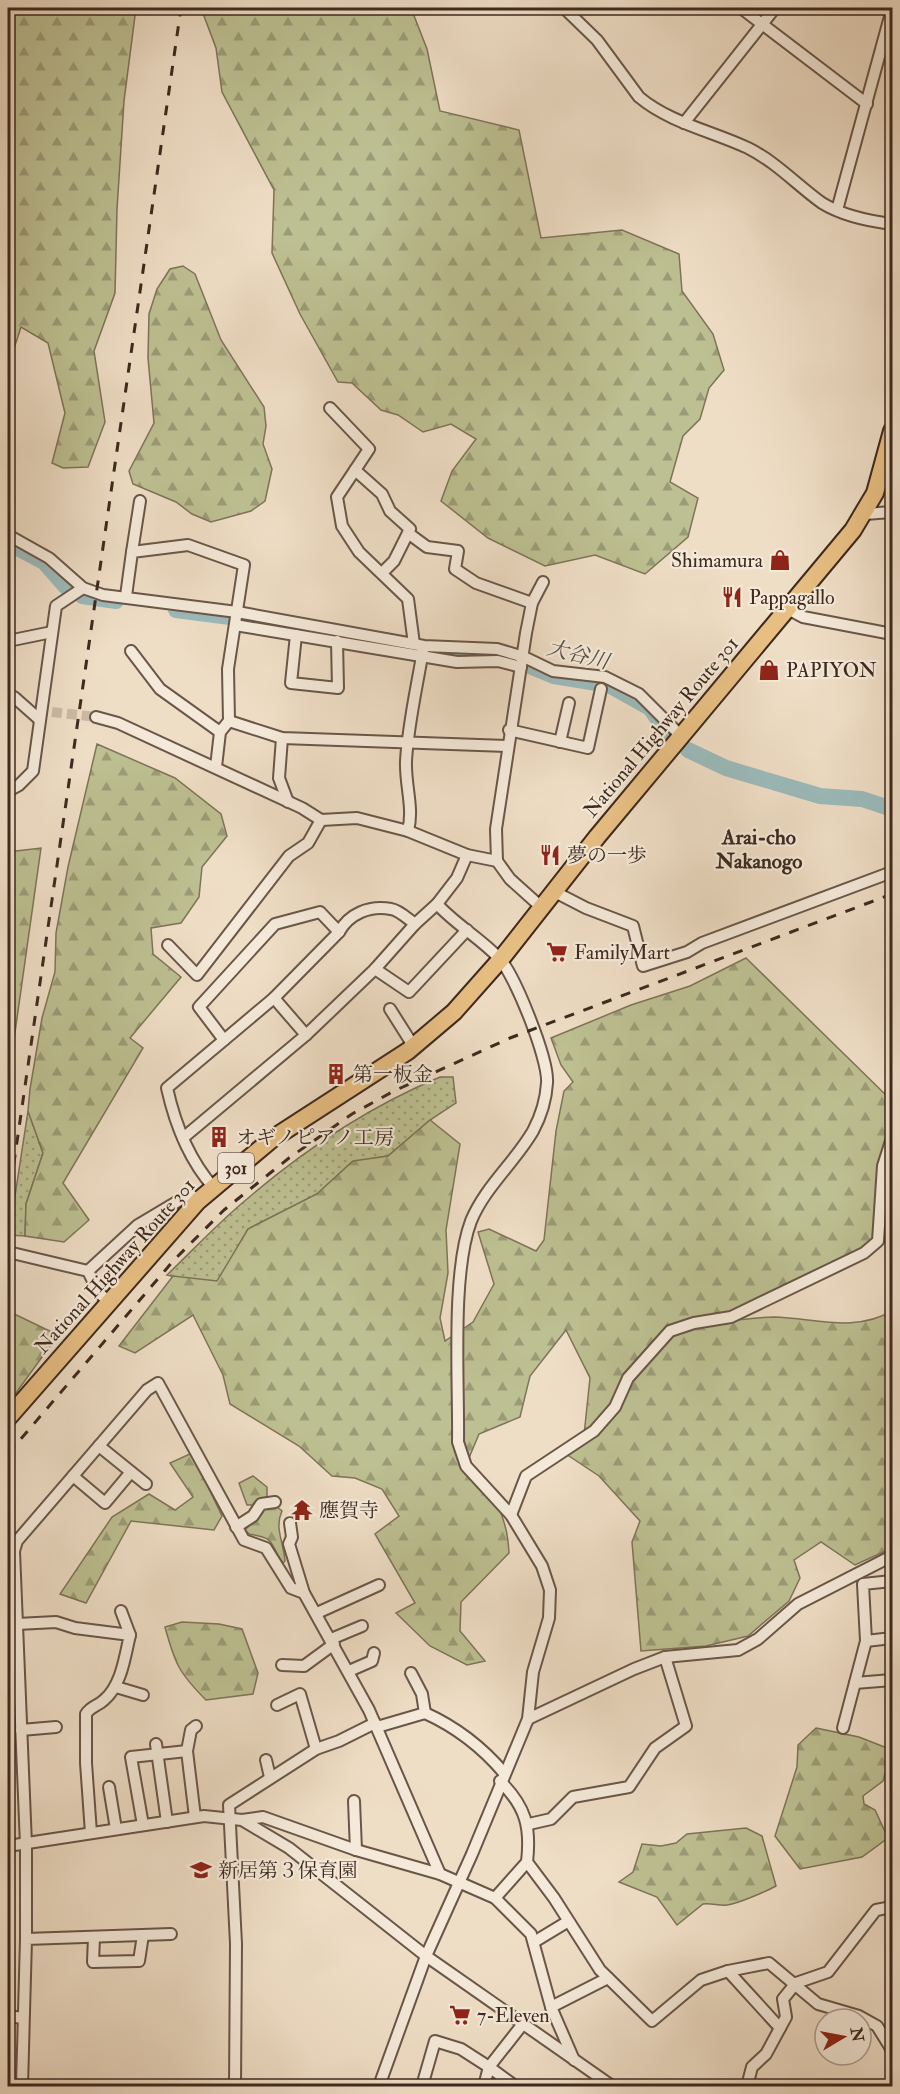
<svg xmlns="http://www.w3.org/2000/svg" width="900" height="2094" viewBox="0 0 900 2094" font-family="'IM FELL Double Pica','Noto Serif JP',serif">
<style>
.grass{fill:url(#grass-dots);stroke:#7e7458;stroke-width:1.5}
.forest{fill:url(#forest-firs);stroke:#7e7458;stroke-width:1.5}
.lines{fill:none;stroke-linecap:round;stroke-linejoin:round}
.river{stroke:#9bbbbb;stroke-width:16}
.minor-tunnel{stroke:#ccbaa5;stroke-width:10;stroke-dasharray:10 5;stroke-linecap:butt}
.minor-casing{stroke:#6a5649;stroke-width:14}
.highway-casing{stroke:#3e291f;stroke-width:20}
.minor{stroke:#f5eada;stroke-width:10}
.highway{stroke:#e8bf83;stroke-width:16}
.rail{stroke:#3e291f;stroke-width:3;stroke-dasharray:10 10;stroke-linecap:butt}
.labels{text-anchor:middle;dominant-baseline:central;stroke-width:4.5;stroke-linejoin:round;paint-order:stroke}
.shield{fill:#f5eada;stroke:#756357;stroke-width:1.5}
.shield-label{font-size:18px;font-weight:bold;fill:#3e291f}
.poi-label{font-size:20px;fill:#3e291f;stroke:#f5eada;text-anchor:start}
.street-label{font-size:20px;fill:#3e291f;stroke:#f5eada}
.water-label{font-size:21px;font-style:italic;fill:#554e46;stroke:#f5eada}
.neighbourhood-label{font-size:21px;font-weight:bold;fill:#3e291f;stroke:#f5eada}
</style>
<defs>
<pattern id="grass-dots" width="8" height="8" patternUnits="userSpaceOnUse" patternTransform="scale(1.5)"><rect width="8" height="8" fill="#bdc092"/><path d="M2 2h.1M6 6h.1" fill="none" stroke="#9b9c77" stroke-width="1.8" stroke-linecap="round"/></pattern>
<pattern id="forest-firs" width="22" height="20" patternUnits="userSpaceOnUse" patternTransform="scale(1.5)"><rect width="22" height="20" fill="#bdc092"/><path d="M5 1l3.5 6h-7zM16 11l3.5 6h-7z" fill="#9b9c77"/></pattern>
</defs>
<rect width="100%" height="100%" fill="#efdec6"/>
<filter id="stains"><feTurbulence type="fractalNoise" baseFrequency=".00333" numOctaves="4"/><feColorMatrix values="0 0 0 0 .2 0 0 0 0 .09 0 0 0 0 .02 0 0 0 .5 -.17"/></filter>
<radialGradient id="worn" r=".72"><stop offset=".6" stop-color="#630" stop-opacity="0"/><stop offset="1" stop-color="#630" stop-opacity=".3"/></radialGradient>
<g class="grass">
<path d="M440,1077H453L456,1103L430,1120L388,1156L352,1162L317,1194L248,1229L216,1286L167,1275C193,1250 219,1222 247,1199C304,1150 371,1106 440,1077Z"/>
<polygon points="28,1111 43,1153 26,1204 25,1236 9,1235"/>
</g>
<g class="forest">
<polygon points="8,8 136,8 124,101 117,209 115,293 94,351 105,422 88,467 63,468 52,463 65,413 48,343 21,327 8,367"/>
<polygon points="201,8 411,8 427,49 440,111 519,130 541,238 622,230 679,254 682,291 713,334 724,370 709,388 700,419 683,436 670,482 698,498 688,537 645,574 595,555 545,566 488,538 441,501 452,471 476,439 451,424 423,432 398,415 381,410 352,383 338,382 300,314 272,253 274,190 222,92 216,48"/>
<polygon points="183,266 195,274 221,340 264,407 266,426 263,444 272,469 265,501 251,511 211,522 192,514 176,502 133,484 129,471 154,423 148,358 149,314 157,289 170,269"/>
<polygon points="97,744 175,778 221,814 227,836 202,867 199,897 181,923 151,928 153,954 181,977 130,1038 143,1048 63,1183 89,1220 64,1242 25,1236 26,1204 43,1153 28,1111 30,1089 42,1018 55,972 56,933 68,867"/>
<polygon points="41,848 8,1082 8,852"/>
<path d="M746,958L890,1099L878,1241L736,1320C749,1319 761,1317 774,1317C815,1318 854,1333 892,1311V1548L855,1565L821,1542L794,1560L800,1578L789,1601L748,1636L706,1646L641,1651L632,1542L640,1521L599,1476L563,1452L584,1435L590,1378L566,1330L530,1376L520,1417L479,1434L466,1465C493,1495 507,1511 509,1553L461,1602L460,1631L485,1661L467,1665L430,1646L396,1613L415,1603L375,1534L399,1516L382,1489L355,1478L332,1476L299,1446L230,1404L223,1375L193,1315L135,1353L119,1346L173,1276L217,1281L248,1229L317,1194L353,1161L388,1156L430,1120L460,1144L446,1230L448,1273L440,1318L445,1341L473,1322L494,1284L478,1232L489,1229L536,1251L544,1240L556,1131L564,1091L573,1082L561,1065L551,1038L631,1005L690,986Z"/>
<polygon points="8,1311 58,1335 8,1404 8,1374 12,1343 8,1334"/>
<polygon points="192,1453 222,1516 214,1530 131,1521 86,1603 60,1594 112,1517 149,1494 175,1510 193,1497 170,1463"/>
<polygon points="253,1476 267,1487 267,1497 257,1500 252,1505 247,1505 239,1483"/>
<path d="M276,1506L282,1511C274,1528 284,1543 285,1561L283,1563C267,1541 278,1539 249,1534L245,1530L265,1508Z"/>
<path d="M182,1622L219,1624L242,1629L258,1673L253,1694L206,1700C179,1673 175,1664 165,1627Z"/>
<polygon points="816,1728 859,1737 892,1750 883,1781 863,1796 864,1804 875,1810 888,1838 862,1857 800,1869 775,1836 797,1767 798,1745"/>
<path d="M746,1828L762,1836L776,1886C767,1891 737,1904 727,1905C719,1906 712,1903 703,1904L677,1925L657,1897L619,1882L633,1872L642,1844L661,1846L676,1843L687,1834Z"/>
</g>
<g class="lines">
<g class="river">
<polyline points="8,543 44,562 66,587"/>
<polyline points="82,596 116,601"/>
<polyline points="176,610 230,617"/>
<polyline points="237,619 293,627"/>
<polyline points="428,652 458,656 508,657 554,676 609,685 650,708 668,734"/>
<polyline points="688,750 726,768 820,796 862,799 892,809"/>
</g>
<polyline class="minor-tunnel" points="52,712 96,717"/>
<defs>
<g id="minor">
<path d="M564,8L597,40L639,97C670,123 712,131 748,148C776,162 797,185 822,203C843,216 868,221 892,224"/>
<polyline points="741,8 867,104"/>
<polyline points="684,123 775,8"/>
<polyline points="837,210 892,9"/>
<polyline points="330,408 369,449 337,497 342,526 359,552 408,599 414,644"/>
<polyline points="355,470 382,494 390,511 410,529 394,561 382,573"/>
<polyline points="865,514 892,512"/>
<polyline points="408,533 427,547 458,551 455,569 476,583 532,603"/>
<polyline points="8,535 49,558 83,588 103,595 237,612 424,646 497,649 524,657 553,671 605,677 639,694 681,736"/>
<polyline points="132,552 140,501"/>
<polyline points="126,596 132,552 188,545 244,565 228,669 229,721 220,732 216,767"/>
<polyline points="788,609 803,617 892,634"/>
<polyline points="235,625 457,662 498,661 521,667"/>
<polyline points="296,635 291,683 338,688 337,641"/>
<polyline points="8,641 52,632"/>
<polyline points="131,651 160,689 220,732"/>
<polyline points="14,697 40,720"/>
<polyline points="96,717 118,723 302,808 321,820 357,818 408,831 467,855 497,861"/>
<polyline points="229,721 282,738 507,746"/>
<polyline points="509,730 588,748 601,689"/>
<polyline points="282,738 279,778 288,802"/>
<polyline points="560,742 569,703"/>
<polyline points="8,791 19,785 33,771 56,606 83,588"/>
<path d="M408,831C414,808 405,785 406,761C408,724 417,687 423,650"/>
<polyline points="553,891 586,908 633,926 643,966 687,952 702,943 892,872"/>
<polyline points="540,906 510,879 497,861 496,829 526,633 532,603 543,582"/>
<polyline points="168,945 197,975 289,856 308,843 321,820"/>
<polyline points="375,969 409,992 467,930"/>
<polyline points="274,998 306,1035"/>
<polyline points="390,1009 414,1047"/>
<polyline points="224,1040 199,1007 275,924 320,912 339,932"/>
<polyline points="183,1138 306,1035 375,969 415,924 437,904 457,878 467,855"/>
<path d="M214,1188C189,1160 175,1124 167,1088L274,998L339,932C349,914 369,905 391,909C399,910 408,919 415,924"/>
<polyline points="8,1252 88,1271 99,1293 108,1301"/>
<polyline points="88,1271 138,1225 190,1194 198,1201"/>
<polyline points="99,1446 146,1484"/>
<polyline points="73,1476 105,1503 131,1472"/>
<polyline points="511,1515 526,1476 594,1431 615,1407 628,1378 670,1331 694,1323 731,1317 864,1253 878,1241 883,1166 892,1138"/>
<polyline points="290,1523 292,1537 289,1544 304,1593 369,1710 440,1874"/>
<polyline points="236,1527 253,1516 261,1504 275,1502"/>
<polyline points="121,1611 130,1635"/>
<polyline points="317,1613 379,1585"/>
<path d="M17,1624L56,1622L75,1628L130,1635C125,1655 122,1685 104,1700C98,1706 91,1706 86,1714V1763L91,1833"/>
<polyline points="331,1639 362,1626"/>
<polyline points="866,1641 892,1638"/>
<polyline points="282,1665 304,1666 334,1644"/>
<polyline points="349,1671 372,1661 374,1653"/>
<polyline points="411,1673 422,1694 425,1713"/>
<polyline points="855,1683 892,1680"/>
<polyline points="116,1687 143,1695"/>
<polyline points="277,1705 300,1694 316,1749"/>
<polyline points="528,1719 634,1669 665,1657 738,1650 758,1639 798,1604 892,1556"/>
<path d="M377,1727L425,1713C456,1727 482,1747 504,1773"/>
<polyline points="843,1728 866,1641 863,1584 892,1581"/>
<polyline points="21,1730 56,1727"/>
<polyline points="156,1744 167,1822"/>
<polyline points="266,1760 270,1777"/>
<polyline points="109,1787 116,1829"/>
<polyline points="354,1801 356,1850"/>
<polyline points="195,1817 187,1751 191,1730 196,1726"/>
<polyline points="242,1820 263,1817 356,1850 440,1874 495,1898 531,1934 551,2007 574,2060"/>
<polyline points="529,1824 551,1819 573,1797 629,1787 655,1748 686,1726 665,1657"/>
<polyline points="143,1825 131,1757 187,1751"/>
<polyline points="8,1846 204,1816 242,1820 289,1848 426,1956 612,2086"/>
<polyline points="527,1862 554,1898 600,1970 652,2021 701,1980 728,1971 769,1963 818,2004 859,2016 877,2026 892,2050"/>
<path d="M495,1898L527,1862C531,1827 526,1807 500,1781"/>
<polyline points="94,1937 93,1962 139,1961 143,1935"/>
<polyline points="26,1939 26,1845 14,1551 17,1541 147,1390 158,1383 244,1540 266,1548 291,1588 304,1593"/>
<polyline points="534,1942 567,1922"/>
<polyline points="728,1971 780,2028"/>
<polyline points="551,2007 608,1978"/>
<polyline points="8,2016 23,2018"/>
<polyline points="22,2086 26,1939 171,1934"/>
<polyline points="235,2086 236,1944 229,1805 316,1749 339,1741 375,1723"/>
<path d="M379,2086L426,1956L472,1854L528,1719L533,1672L549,1618L550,1590L542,1566L511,1515L466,1466L458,1442C459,1382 451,1274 471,1221C485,1187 515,1162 533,1131C541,1116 546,1100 547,1083C549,1060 515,975 499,958C480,938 455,924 437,904"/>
<polyline points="422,2086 435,2041 461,2049 489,2067 522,2025"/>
<polyline points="484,2086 489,2067 515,2086"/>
<polyline points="747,2086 752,2067 766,2054 786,2017 783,1999 796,1983 828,1972 876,1910 892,1907"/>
</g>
<polyline id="highway" points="8,1418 198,1201 272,1139 408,1051 454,1012 501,959 597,837 853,530 875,493 892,431"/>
</defs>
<use href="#minor" class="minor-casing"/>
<use href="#highway" class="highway-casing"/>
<use href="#minor" class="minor"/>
<use href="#highway" class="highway"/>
<g class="rail">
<polyline points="8,1204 181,8"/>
<polyline points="8,1454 174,1260 224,1210 289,1158 352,1114 394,1091 510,1038 892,894"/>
</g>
</g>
<defs>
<symbol id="shop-bare" viewBox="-9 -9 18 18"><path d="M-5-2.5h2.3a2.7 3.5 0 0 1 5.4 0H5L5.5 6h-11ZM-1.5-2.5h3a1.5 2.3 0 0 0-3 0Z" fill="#8f2418" stroke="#f5eada" stroke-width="2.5" paint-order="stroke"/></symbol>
<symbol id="restaurant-bare" viewBox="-9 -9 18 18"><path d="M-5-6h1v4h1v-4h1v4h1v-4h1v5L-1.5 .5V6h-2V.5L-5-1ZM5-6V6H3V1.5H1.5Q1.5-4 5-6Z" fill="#8f2418" stroke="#f5eada" stroke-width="2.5" paint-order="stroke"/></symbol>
<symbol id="supermarket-bare" viewBox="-9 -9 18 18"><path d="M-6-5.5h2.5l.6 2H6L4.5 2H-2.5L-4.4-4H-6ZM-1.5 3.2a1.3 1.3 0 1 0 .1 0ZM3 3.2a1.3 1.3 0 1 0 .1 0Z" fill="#8f2418" stroke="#f5eada" stroke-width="2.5" paint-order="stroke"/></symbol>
<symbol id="building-bare" viewBox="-9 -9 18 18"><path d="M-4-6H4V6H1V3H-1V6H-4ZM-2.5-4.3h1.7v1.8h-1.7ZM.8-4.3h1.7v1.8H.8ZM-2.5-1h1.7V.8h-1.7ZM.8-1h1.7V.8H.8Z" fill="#8f2418" stroke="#f5eada" stroke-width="2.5" paint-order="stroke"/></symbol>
<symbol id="temple-bare" viewBox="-9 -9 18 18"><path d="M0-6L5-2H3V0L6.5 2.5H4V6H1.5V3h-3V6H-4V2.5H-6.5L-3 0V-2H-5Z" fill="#8f2418" stroke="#f5eada" stroke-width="2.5" paint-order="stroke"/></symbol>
<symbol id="school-bare" viewBox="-9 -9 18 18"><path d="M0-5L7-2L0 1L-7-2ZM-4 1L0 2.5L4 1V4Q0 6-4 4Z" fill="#8f2418" stroke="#f5eada" stroke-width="2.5" paint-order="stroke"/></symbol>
</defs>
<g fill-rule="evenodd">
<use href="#shop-bare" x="765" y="545" width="30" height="30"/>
<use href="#restaurant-bare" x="717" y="582" width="30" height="30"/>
<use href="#shop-bare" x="754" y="655" width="30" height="30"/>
<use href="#restaurant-bare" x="535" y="840" width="30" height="30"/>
<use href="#supermarket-bare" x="542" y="937" width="30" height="30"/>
<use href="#building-bare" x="321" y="1059" width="30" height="30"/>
<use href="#building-bare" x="204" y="1122" width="30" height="30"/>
<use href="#temple-bare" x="287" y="1495" width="30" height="30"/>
<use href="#school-bare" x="186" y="1855" width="30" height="30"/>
<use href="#supermarket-bare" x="445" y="2000" width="30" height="30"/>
</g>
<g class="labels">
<rect class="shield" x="218" y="1153" width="36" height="30" rx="4.5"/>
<g class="shield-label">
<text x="236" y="1168">301</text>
</g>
<g class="poi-label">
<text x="763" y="560" text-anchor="end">Shimamura</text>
<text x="749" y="597">Pappagallo</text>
<text x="786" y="670">PAPIYON</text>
<text x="567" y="855">夢の一歩</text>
<text x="574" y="952">FamilyMart</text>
<text x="353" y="1074">第一板金</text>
<text x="236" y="1137">オギノピアノ工房</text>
<text x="319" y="1510">應賀寺</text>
<text x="218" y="1870">新居第３保育園</text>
<text x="477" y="2015">7-Eleven</text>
</g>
<g class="street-label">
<text transform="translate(661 727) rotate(-50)">National Highway Route 301</text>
<text transform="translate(115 1266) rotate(-48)">National Highway Route 301</text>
</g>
<g class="water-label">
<text transform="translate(578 655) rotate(14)">大谷川</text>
</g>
<g class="neighbourhood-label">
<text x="759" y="837">Arai-cho<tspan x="759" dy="24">Nakanogo</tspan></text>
</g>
</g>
<rect width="900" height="2094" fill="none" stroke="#efdec6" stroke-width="30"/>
<rect x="9" y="9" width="882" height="2076" fill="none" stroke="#3e291f" stroke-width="3"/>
<rect x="15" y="15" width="870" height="2064" fill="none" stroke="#3e291f" stroke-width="1.5"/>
<g transform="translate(843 2037) rotate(80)"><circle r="28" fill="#f5eada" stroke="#ac9d8f" stroke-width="1.5"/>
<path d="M0-4.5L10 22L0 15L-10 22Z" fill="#8f2418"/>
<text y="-9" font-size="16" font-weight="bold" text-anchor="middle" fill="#3e291f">N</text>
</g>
<rect width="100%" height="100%" filter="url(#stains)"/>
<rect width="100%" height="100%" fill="url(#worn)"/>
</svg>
